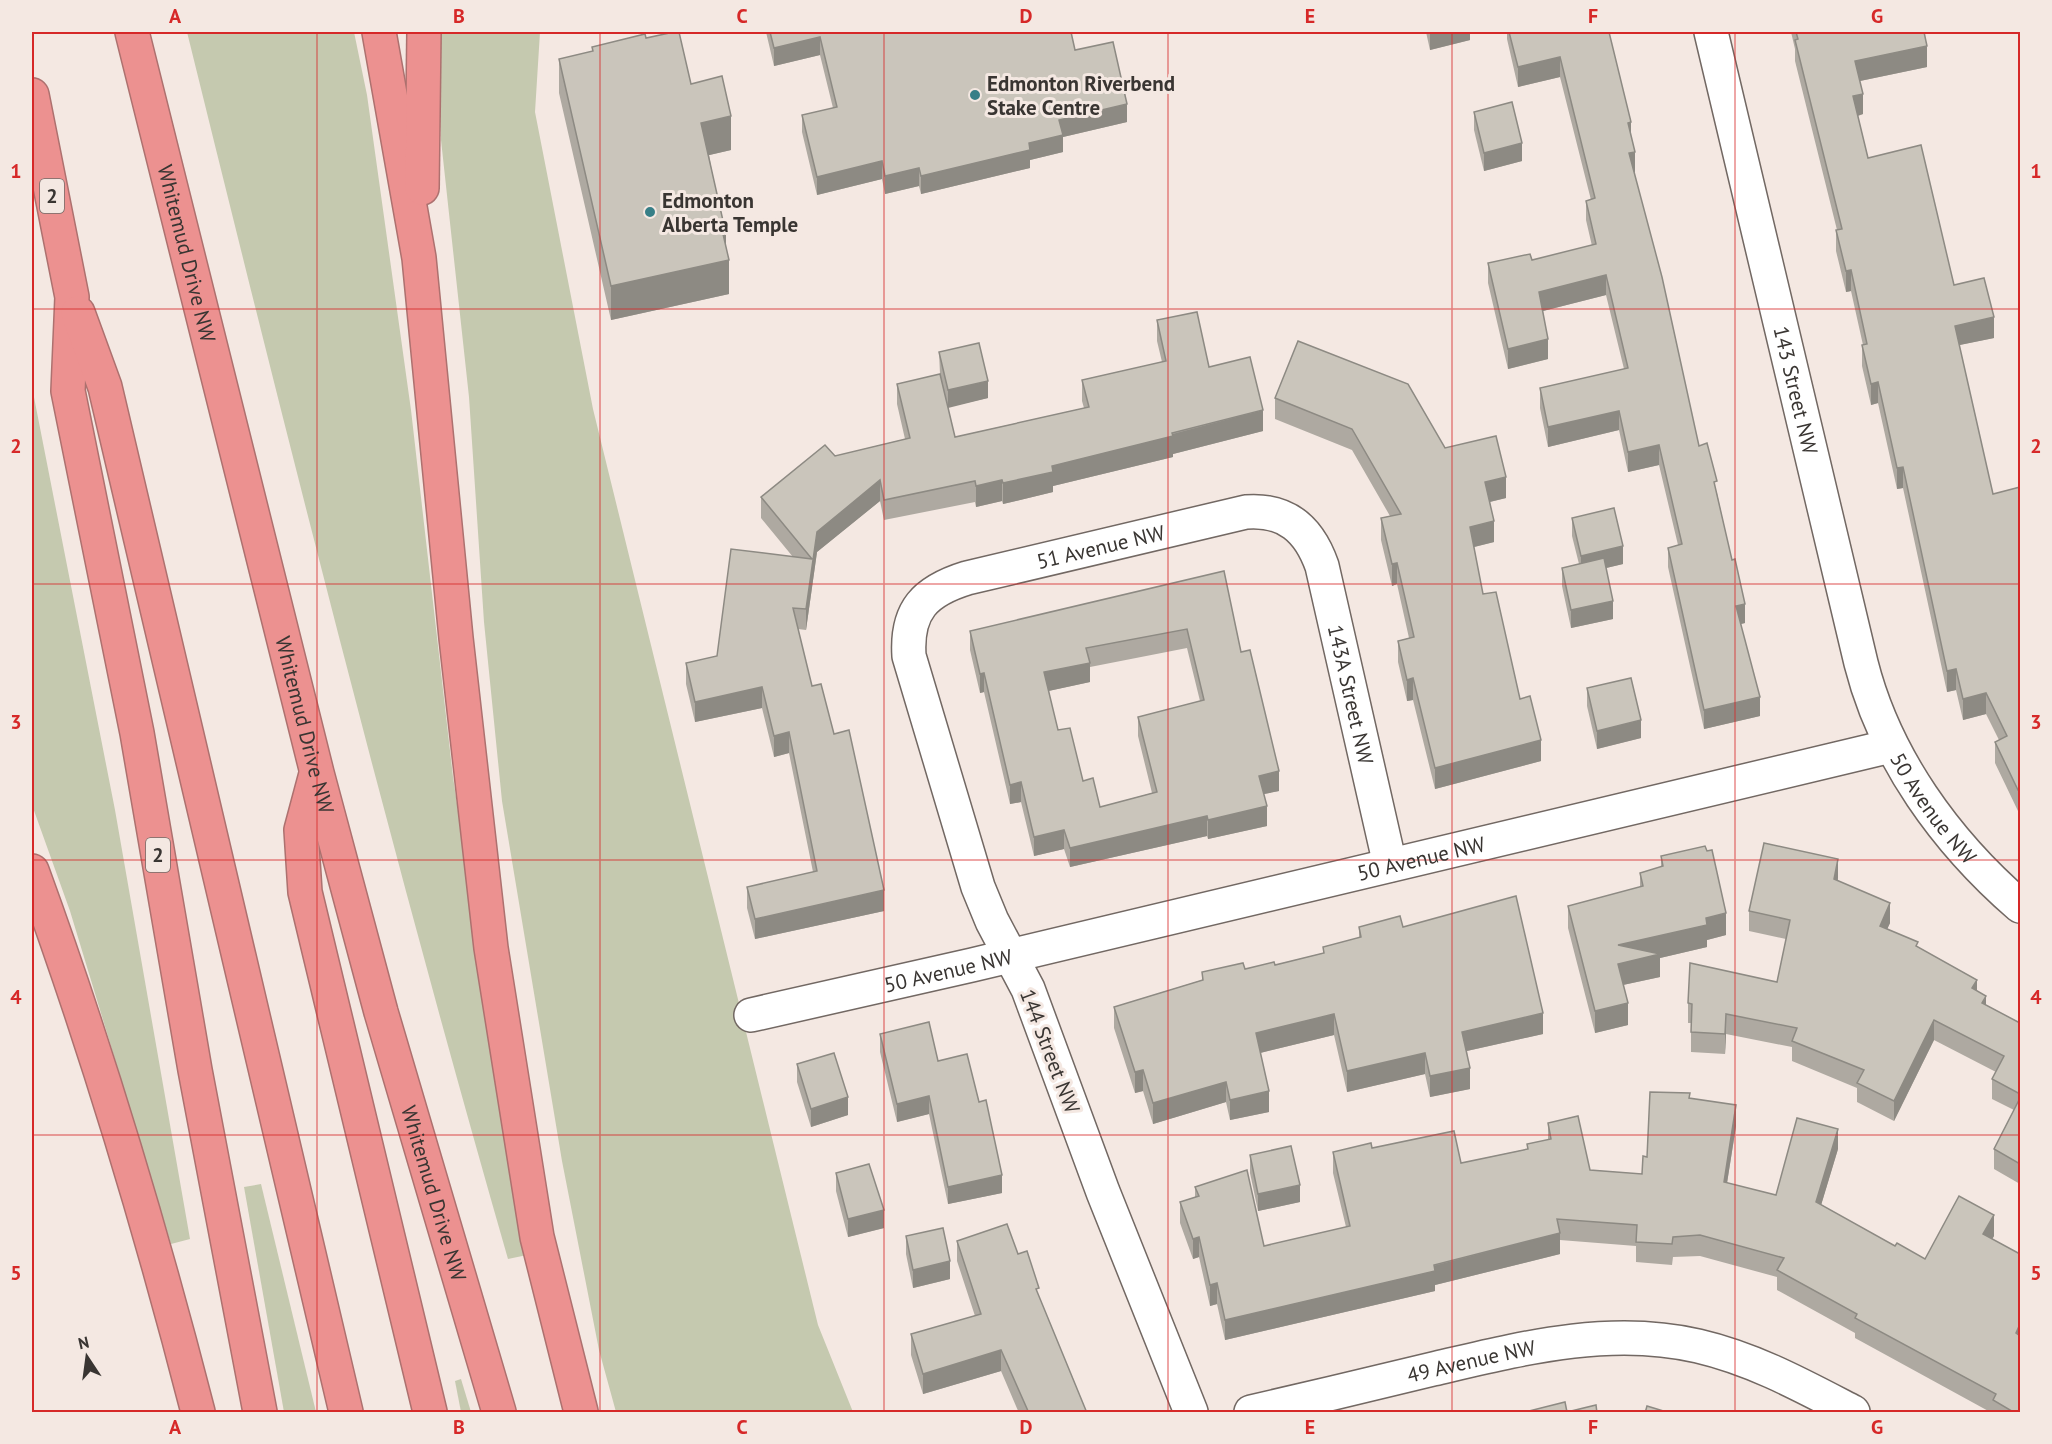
<svg xmlns="http://www.w3.org/2000/svg" width="2052" height="1444" viewBox="0 0 2052 1444" font-family="'PT Sans',sans-serif">
<style>
.green{fill:#c5c9af}
.lines{fill:none;stroke-linecap:round;stroke-linejoin:round}
.minor-casing{stroke:#726863;stroke-width:36}
.highway-casing{stroke:#ad716f;stroke-width:36}
.minor{stroke:#fff;stroke-width:33}
.highway{stroke:#ec9190;stroke-width:33}
.wall{fill:#aea9a1;fill-rule:evenodd}
.shaded-wall{fill:#8d8a83}
.building{fill:#cac5bb;stroke:#8d8a83;stroke-width:1.5;fill-rule:evenodd}
.grid{fill:none;stroke:#d62828;stroke-width:1.5;stroke-opacity:0.55}
.poi-dot{fill:#377f87;stroke:#f4e8e2;stroke-width:2}
.labels{text-anchor:middle;dominant-baseline:central;stroke-width:6;stroke-linejoin:round;paint-order:stroke}
.shield{fill:#f4e8e2;stroke:#716b67;stroke-width:1.5}
.shield-label{font-size:20px;font-weight:bold;fill:#393532}
.poi-label{font-size:21px;font-weight:bold;fill:#393532;stroke:#f4e8e2;text-anchor:start}
.street-label{font-size:21px;fill:#393532;stroke:#f4e8e2}
.neatline{fill:none;stroke:#d62828;stroke-width:2}
.grid-label{font-size:20px;text-anchor:middle;font-weight:bold;fill:#d62828}
</style>
<rect width="100%" height="100%" fill="#f4e8e2"/>
<g class="green">
<path d="M187,32H354L367,95L411,410L453,777L501,1099L527,1255L508,1259C391,852 288,442 187,32Z"/>
<polygon points="437,32 540,32 535,112 593,409 818,1325 853,1412 616,1412 599,1350 562,1161 502,801 484,622 469,397 441,140"/>
<polygon points="32,387 115,810 190,1239 171,1244 70,911 32,805"/>
<polygon points="261,1184 316,1412 284,1412 244,1187"/>
<polygon points="461,1379 471,1412 461,1412 455,1381"/>
</g>
<g class="lines">
<defs>
<g id="minor">
<path id="s1" d="M1711,32L1861,663C1885,758 1946,842 2020,906"/>
<path id="s2" d="M751,1015L972,965L1891,746"/>
<path id="s3" d="M1191,1412L1103,1192L1028,989L992,921L978,887L909,656C906,610 925,591 967,578L1246,512C1286,509 1309,529 1322,566L1390,865"/>
<path id="s4" d="M1251,1412C1312,1398 1372,1384 1433,1369C1519,1349 1609,1325 1698,1346C1754,1359 1803,1386 1853,1412"/>
</g>
<g id="highway">
<path id="s5" d="M132,32L317,773L381,1012L499,1412"/>
<polyline points="379,32 419,258 456,638 491,948 537,1237 581,1412"/>
<polyline points="32,95 72,297 68,391 137,733 195,1070 260,1412"/>
<polyline points="422,188 424,32"/>
<polyline points="78,313 105,387 346,1412"/>
<polyline points="316,774 301,830 305,892 430,1412"/>
<path d="M32,871C97,1049 151,1229 198,1412"/>
</g>
</defs>
<use href="#minor" class="minor-casing"/>
<use href="#highway" class="highway-casing"/>
<use href="#minor" class="minor"/>
<use href="#highway" class="highway"/>
</g>
<g class="wall">
<polygon points="766,32 1071,32 1075,50 1127,122 1063,137 1063,152 1030,160 1030,168 921,194 919,186 885,194 882,179 817,195 802,132 802,115 833,108 820,55 774,66"/>
<polygon points="1426,32 1470,32 1470,40 1430,50"/>
<polygon points="1507,32 1609,32 1631,138 1634,172 1699,446 1717,493 1745,623 1741,624 1760,716 1704,729 1668,567 1668,548 1678,545 1659,465 1628,472 1619,430 1548,447 1540,408 1540,388 1624,369 1606,295 1543,311 1548,359 1508,369 1488,283 1488,263 1532,260 1592,246 1586,220 1586,201 1591,200 1560,77 1518,87 1507,39"/>
<polygon points="1791,32 1924,32 1927,67 1860,81 1863,114 1858,116 1868,158 1954,285 1994,338 1959,345 1993,494 2020,487 2020,810 2018,811 1995,763 1995,742 1999,740 1986,714 1963,720 1956,690 1947,692 1903,488 1897,489 1878,403 1871,405 1862,366 1862,345 1863,345 1851,291 1846,292 1836,251 1836,230 1837,230 1795,61 1795,49"/>
<polygon points="646,38 691,84 731,150 709,155 726,250 729,294 611,320 559,93 559,59 592,52 592,47"/>
<polygon points="1474,112 1522,161 1484,171 1474,130"/>
<polygon points="1157,320 1209,367 1263,431 1173,454 1173,457 1053,486 1053,492 1003,504 1002,501 976,507 975,502 884,520 880,501 817,552 806,630 798,629 812,686 834,734 884,911 755,939 747,908 747,887 813,872 789,753 774,757 762,708 695,722 686,684 686,663 717,656 793,557 761,518 761,497 835,456 905,439 897,404 897,384 940,374 939,352 988,398 948,407 955,437 1084,408 1082,401 1082,380 1162,362 1157,341"/>
<polygon points="1275,398 1445,448 1506,498 1490,502 1494,542 1474,547 1483,594 1541,761 1435,789 1413,700 1407,701 1398,662 1398,641 1409,638 1397,584 1392,586 1381,540 1381,518 1390,516 1352,450 1275,419"/>
<polygon points="1572,518 1623,564 1606,568 1613,619 1571,628 1562,586 1562,568 1579,564 1572,536"/>
<path d="M1224,571L1241,652L1279,791L1264,794L1267,826L1208,839L1207,836L1070,867L1064,849L1034,856L1021,802L1010,804L984,692L980,693L970,650V631ZM1187,648L1200,701L1138,717V736L1152,793L1100,807L1083,781L1058,730L1048,691L1090,682V667Z"/>
<polygon points="1587,688 1641,738 1597,749 1587,706"/>
<polygon points="1661,856 1726,935 1707,940 1707,947 1660,958 1660,977 1623,985 1628,1025 1595,1033 1568,928 1568,906 1640,887 1640,873 1661,867"/>
<polygon points="1838,878 1838,881 1890,923 1887,929 1918,947 1977,991 1986,1005 2020,1023 2020,1184 1994,1169 1994,1149 2014,1110 1992,1099 1992,1079 1996,1072 1934,1040 1894,1121 1857,1102 1857,1088 1792,1061 1792,1047 1726,1034 1725,1054 1691,1052 1691,1023 1688,1023 1688,1003 1777,982 1786,939 1749,931 1749,911"/>
<polygon points="1359,927 1403,927 1543,1034 1467,1051 1470,1089 1430,1097 1425,1074 1347,1092 1334,1035 1260,1053 1269,1112 1230,1120 1226,1102 1153,1124 1143,1091 1135,1093 1114,1028 1114,1007 1202,980 1202,972 1245,969 1275,965 1323,953 1323,947 1359,938"/>
<polygon points="880,1034 938,1061 1002,1193 948,1204 929,1114 897,1122 880,1052"/>
<polygon points="797,1064 848,1115 811,1127 797,1082"/>
<polygon points="1690,1098 1736,1126 1727,1183 1776,1195 1838,1149 1821,1205 1895,1246 1925,1259 1994,1236 1992,1239 2020,1413 1992,1413 1855,1338 1855,1333 1777,1290 1777,1277 1700,1256 1673,1257 1672,1265 1636,1262 1636,1246 1560,1240 1560,1254 1435,1285 1435,1291 1225,1340 1217,1304 1210,1306 1199,1257 1193,1259 1180,1223 1180,1202 1195,1197 1195,1187 1264,1246 1346,1227 1333,1173 1333,1152 1372,1148 1461,1163 1527,1149 1527,1144 1548,1140 1548,1123 1590,1170 1642,1174 1647,1157"/>
<polygon points="1250,1155 1300,1202 1258,1211 1250,1173"/>
<polygon points="836,1173 884,1228 848,1237 836,1191"/>
<polygon points="906,1236 950,1279 913,1288 906,1254"/>
<polygon points="957,1241 1018,1254 1039,1297 1087,1413 1019,1413 1001,1371 923,1394 911,1355 911,1334 975,1316 957,1261"/>
</g>
<g class="shaded-wall">
<polygon points="1430,32 1470,32 1470,40 1430,50"/>
<polygon points="820,37 820,55 774,66 774,48"/>
<polygon points="1927,46 1927,67 1855,82 1855,61"/>
<polygon points="1560,57 1560,77 1518,87 1518,67"/>
<polygon points="1863,94 1863,114 1853,117 1853,96"/>
<polygon points="1127,104 1127,122 1063,137 1063,152 1030,160 1030,168 921,194 921,176 1059,120"/>
<polygon points="731,116 731,150 701,157 701,123"/>
<polygon points="1631,122 1631,142 1628,123"/>
<polygon points="1522,143 1522,161 1484,171 1484,153"/>
<polygon points="1635,152 1635,172 1629,173 1629,153"/>
<polygon points="882,161 882,179 817,195 817,177"/>
<polygon points="919,168 919,186 885,194 885,176"/>
<polygon points="723,234 726,234 726,260 729,260 729,294 611,320 611,286"/>
<polygon points="1851,270 1851,291 1846,292 1846,271"/>
<polygon points="1606,275 1606,295 1539,312 1539,292"/>
<polygon points="1994,317 1994,338 1955,346 1955,326"/>
<polygon points="1548,339 1548,359 1508,369 1508,349"/>
<polygon points="988,381 988,398 948,408 948,390"/>
<polygon points="1878,382 1878,403 1871,405 1871,384"/>
<polygon points="1263,410 1263,431 1173,454 1173,457 1053,486 1053,492 1003,504 1003,483 1052,466"/>
<polygon points="1619,411 1619,430 1548,447 1548,427"/>
<polygon points="1659,445 1659,465 1628,472 1628,452"/>
<polygon points="1903,467 1903,488 1897,489 1897,468"/>
<polygon points="1506,477 1506,498 1485,503 1485,482"/>
<polygon points="880,480 880,501 817,552 806,630 806,609 817,532"/>
<polygon points="1002,480 1002,501 976,507 976,486"/>
<polygon points="1494,521 1494,542 1470,548 1470,527"/>
<polygon points="1623,546 1623,564 1581,574 1581,556"/>
<polygon points="1397,563 1397,584 1392,586 1392,564"/>
<polygon points="1613,601 1613,619 1571,628 1571,610"/>
<polygon points="1745,604 1745,623 1736,625 1736,606"/>
<polygon points="1090,663 1090,682 1044,692 1044,672"/>
<polygon points="1956,669 1956,690 1947,692 1947,671"/>
<polygon points="984,673 984,692 980,693 980,674"/>
<polygon points="1413,678 1413,700 1407,701 1407,680"/>
<polygon points="762,687 762,708 695,722 695,702"/>
<polygon points="1986,693 1986,714 1963,720 1963,699"/>
<polygon points="1760,697 1760,716 1704,729 1704,710"/>
<polygon points="1641,720 1641,738 1597,749 1597,731"/>
<polygon points="789,732 789,753 774,757 774,736"/>
<polygon points="1541,740 1541,761 1435,789 1435,768"/>
<polygon points="1279,771 1279,791 1259,795 1259,776"/>
<polygon points="1021,782 1021,802 1010,804 1010,785"/>
<polygon points="2020,789 2020,810 2018,811 2018,790"/>
<polygon points="1267,806 1267,826 1208,839 1208,820"/>
<polygon points="1207,816 1207,836 1070,867 1070,848"/>
<polygon points="1064,830 1064,849 1034,856 1034,837"/>
<polygon points="1838,859 1838,878 1834,899 1834,879"/>
<polygon points="884,890 884,911 755,939 755,919"/>
<polygon points="1890,903 1890,923 1880,945 1880,926"/>
<polygon points="1726,913 1726,935 1707,940 1707,947 1660,958 1660,977 1618,986 1618,945 1706,918"/>
<polygon points="1977,980 1977,999 1972,988"/>
<polygon points="1986,996 1986,1016 1982,1003"/>
<polygon points="1628,1003 1628,1025 1595,1033 1595,1011"/>
<polygon points="1543,1013 1543,1034 1462,1052 1462,1032"/>
<polygon points="1334,1014 1334,1035 1256,1054 1256,1033"/>
<polygon points="1726,1014 1726,1034 1725,1054 1725,1034"/>
<polygon points="1934,1020 1934,1040 1894,1121 1894,1101"/>
<polygon points="1425,1053 1425,1074 1347,1092 1347,1071"/>
<polygon points="1470,1068 1470,1089 1430,1097 1430,1076"/>
<polygon points="1143,1070 1143,1091 1135,1093 1135,1072"/>
<polygon points="1226,1082 1226,1102 1153,1124 1153,1103"/>
<polygon points="1269,1091 1269,1112 1230,1120 1230,1100"/>
<polygon points="929,1096 929,1114 897,1122 897,1104"/>
<polygon points="848,1097 848,1115 811,1127 811,1109"/>
<polygon points="1736,1105 1736,1126 1724,1202 1724,1182"/>
<polygon points="1838,1129 1838,1149 1816,1222 1816,1202"/>
<polygon points="1002,1175 1002,1193 948,1204 948,1187"/>
<polygon points="1300,1185 1300,1202 1258,1211 1258,1194"/>
<polygon points="884,1210 884,1228 848,1237 848,1219"/>
<polygon points="1994,1215 1994,1236 1983,1255 1983,1234"/>
<polygon points="1560,1233 1560,1254 1435,1285 1435,1291 1225,1340 1225,1320"/>
<polygon points="1199,1237 1199,1257 1193,1259 1193,1239"/>
<polygon points="950,1261 950,1279 913,1288 913,1270"/>
<polygon points="1217,1283 1217,1304 1210,1306 1210,1285"/>
<polygon points="2020,1324 2020,1344 2016,1333"/>
<polygon points="1001,1350 1001,1371 923,1394 923,1374"/>
</g>
<g class="building">
<polygon points="674,32 679,32 691,84 722,76 731,116 701,123 726,234 723,234 729,260 611,286 559,59 593,51 592,47 645,34 646,38"/>
<polygon points="770,32 1071,32 1075,50 1113,42 1127,104 1059,120 1063,135 1029,143 1030,150 921,176 919,168 885,176 882,161 817,177 802,115 837,107 820,37 774,48"/>
<polygon points="1509,32 1609,32 1631,122 1628,123 1635,152 1629,153 1662,277 1699,446 1707,443 1717,481 1714,482 1732,560 1735,559 1745,604 1736,606 1760,697 1704,710 1668,548 1682,544 1659,445 1628,452 1619,411 1548,427 1540,388 1628,368 1606,275 1539,292 1548,339 1508,349 1488,263 1530,254 1532,260 1596,244 1586,201 1595,198 1560,57 1518,67"/>
<polygon points="1796,32 1924,32 1927,46 1855,61 1863,94 1853,96 1868,158 1921,145 1954,285 1984,278 1994,317 1955,326 1993,494 2020,487 2020,789 2018,790 1995,742 2007,736 1986,693 1963,699 1956,669 1947,671 1903,467 1897,468 1878,382 1871,384 1862,345 1867,344 1851,270 1846,271 1836,230 1842,229 1795,40 1798,39"/>
<polygon points="1512,102 1522,143 1484,153 1474,112"/>
<polygon points="1197,312 1209,367 1250,357 1263,410 1172,433 1173,436 1052,466 1053,472 1003,483 1002,480 976,486 975,481 884,500 880,480 817,532 806,609 793,608 812,686 821,684 834,734 849,730 884,890 755,919 747,887 817,871 789,732 774,736 762,687 695,702 686,663 717,656 731,549 812,559 761,497 825,445 835,456 910,438 897,384 940,374 955,437 1089,407 1082,380 1166,361 1157,320"/>
<polygon points="1298,341 1408,384 1445,448 1496,436 1506,477 1485,482 1494,521 1470,527 1483,594 1496,592 1520,699 1530,696 1541,740 1435,768 1413,678 1407,680 1398,641 1414,637 1397,563 1392,564 1381,518 1401,514 1352,429 1275,398"/>
<polygon points="979,343 988,381 948,390 939,352"/>
<polygon points="1614,508 1623,546 1581,556 1572,518"/>
<polygon points="1604,558 1613,601 1571,610 1562,568"/>
<path d="M1224,571L1241,652L1250,650L1279,771L1259,776L1267,806L1208,820L1207,816L1070,848L1064,830L1034,837L1021,782L1010,785L984,673L980,674L970,631ZM1187,629L1204,700L1138,717L1157,792L1100,807L1093,778L1083,781L1070,728L1058,730L1044,672L1090,663L1086,648Z"/>
<polygon points="1631,678 1641,720 1597,731 1587,688"/>
<polygon points="1764,843 1838,859 1834,879 1890,903 1880,926 1918,942 1916,946 1977,980 1972,988 1986,996 1982,1003 2020,1023 2020,1094 1992,1079 2004,1056 1934,1020 1894,1101 1857,1083 1864,1070 1792,1041 1797,1028 1726,1014 1725,1034 1691,1032 1692,1004 1688,1003 1690,963 1777,982 1790,920 1749,911"/>
<polygon points="1705,846 1707,851 1712,850 1726,913 1706,918 1707,925 1618,945 1660,954 1618,964 1628,1003 1595,1011 1568,906 1643,886 1640,873 1663,866 1661,856"/>
<polygon points="1516,896 1543,1013 1462,1032 1470,1068 1430,1076 1425,1053 1347,1071 1334,1014 1256,1033 1269,1091 1230,1100 1226,1082 1153,1103 1143,1070 1135,1072 1114,1007 1203,980 1202,972 1243,963 1245,969 1274,962 1275,965 1324,953 1323,947 1361,937 1359,927 1400,916 1403,927"/>
<polygon points="929,1022 938,1061 967,1054 979,1102 986,1100 1002,1175 948,1187 929,1096 897,1104 880,1034"/>
<polygon points="834,1053 848,1097 811,1109 797,1064"/>
<polygon points="1650,1092 1690,1093 1689,1098 1736,1105 1724,1182 1776,1195 1797,1118 1838,1129 1816,1202 1895,1246 1897,1243 1925,1259 1959,1196 1994,1215 1983,1234 2020,1254 2020,1324 2016,1333 2020,1336 2020,1413 2015,1413 1993,1400 1996,1394 1855,1318 1857,1314 1777,1270 1784,1258 1700,1235 1673,1237 1672,1244 1636,1242 1637,1225 1557,1219 1560,1233 1434,1265 1435,1271 1225,1320 1217,1283 1210,1285 1199,1237 1193,1239 1180,1202 1199,1196 1195,1187 1247,1170 1264,1246 1350,1226 1333,1152 1371,1143 1372,1148 1454,1131 1461,1163 1528,1149 1527,1144 1551,1139 1548,1123 1578,1116 1590,1170 1642,1174 1643,1156 1647,1157"/>
<polygon points="2020,1098 2020,1164 1994,1149"/>
<polygon points="1291,1146 1300,1185 1258,1194 1250,1155"/>
<polygon points="869,1164 884,1210 848,1219 836,1173"/>
<polygon points="1007,1224 1018,1254 1027,1251 1039,1288 1036,1289 1087,1413 1025,1413 1028,1411 1001,1350 923,1374 911,1334 981,1314 957,1241"/>
<polygon points="943,1228 950,1261 913,1270 906,1236"/>
<polygon points="1565,1402 1567,1412 1596,1405 1597,1413 1521,1413"/>
<polygon points="1647,1406 1670,1413 1645,1413"/>
</g>
<path class="grid" d="M317,32V1412M600,32V1412M884,32V1412M1168,32V1412M1452,32V1412M1735,32V1412M32,309H2020M32,584H2020M32,860H2020M32,1135H2020"/>
<g class="poi-dot">
<circle cx="975" cy="95" r="6"/>
<circle cx="650" cy="212" r="6"/>
</g>
<g class="labels">
<g class="shield">
<rect x="40" y="179" width="24" height="34" rx="4.5"/>
<rect x="146" y="838" width="24" height="34" rx="4.5"/>
</g>
<g class="shield-label">
<text x="52" y="196">2</text>
<text x="158" y="855">2</text>
</g>
<g class="poi-label">
<text x="987" y="83">Edmonton Riverbend<tspan x="987" dy="24">Stake Centre</tspan></text>
<text x="662" y="200">Edmonton<tspan x="662" dy="24">Alberta Temple</tspan></text>
</g>
<g class="street-label">
<text stroke="none"><textPath href="#s5" startOffset="228">Whitemud Drive NW</textPath></text>
<text stroke="none"><textPath href="#s1" startOffset="368">143 Street NW</textPath></text>
<text stroke="none"><textPath href="#s3" startOffset="1053">51 Avenue NW</textPath></text>
<text stroke="none"><textPath href="#s3" startOffset="1436">143A Street NW</textPath></text>
<text stroke="none"><textPath href="#s5" startOffset="714">Whitemud Drive NW</textPath></text>
<text stroke="none"><textPath href="#s1" startOffset="812">50 Avenue NW</textPath></text>
<text stroke="none"><textPath href="#s2" startOffset="688">50 Avenue NW</textPath></text>
<text stroke="none"><textPath href="#s2" startOffset="202">50 Avenue NW</textPath></text>
<text transform="translate(1050 1051) rotate(69)">144 Street NW</text>
<text stroke="none"><textPath href="#s5" startOffset="1200">Whitemud Drive NW</textPath></text>
<text stroke="none"><textPath href="#s4" startOffset="226">49 Avenue NW</textPath></text>
</g>
</g>
<rect width="2052" height="1444" fill="none" stroke="#f4e8e2" stroke-width="66"/>
<g transform="translate(87 1357) rotate(347)" stroke="#f4e8e2" stroke-width="4.5" paint-order="stroke">
<path d="M0-4.5L10 22L0 15L-10 22Z" fill="#393532"/>
<text y="-9" font-size="16" font-weight="bold" text-anchor="middle" fill="#393532">N</text>
</g>
<rect x="33" y="33" width="1986" height="1378" class="neatline"/>
<g class="grid-label">
<text x="175" y="23">A</text>
<text x="459" y="23">B</text>
<text x="742" y="23">C</text>
<text x="1026" y="23">D</text>
<text x="1310" y="23">E</text>
<text x="1593" y="23">F</text>
<text x="1877" y="23">G</text>
<text x="16" y="178">1</text>
<text x="2036" y="178">1</text>
<text x="16" y="453">2</text>
<text x="2036" y="453">2</text>
<text x="16" y="729">3</text>
<text x="2036" y="729">3</text>
<text x="16" y="1004">4</text>
<text x="2036" y="1004">4</text>
<text x="16" y="1280">5</text>
<text x="2036" y="1280">5</text>
<text x="175" y="1434">A</text>
<text x="459" y="1434">B</text>
<text x="742" y="1434">C</text>
<text x="1026" y="1434">D</text>
<text x="1310" y="1434">E</text>
<text x="1593" y="1434">F</text>
<text x="1877" y="1434">G</text>
</g>
</svg>
